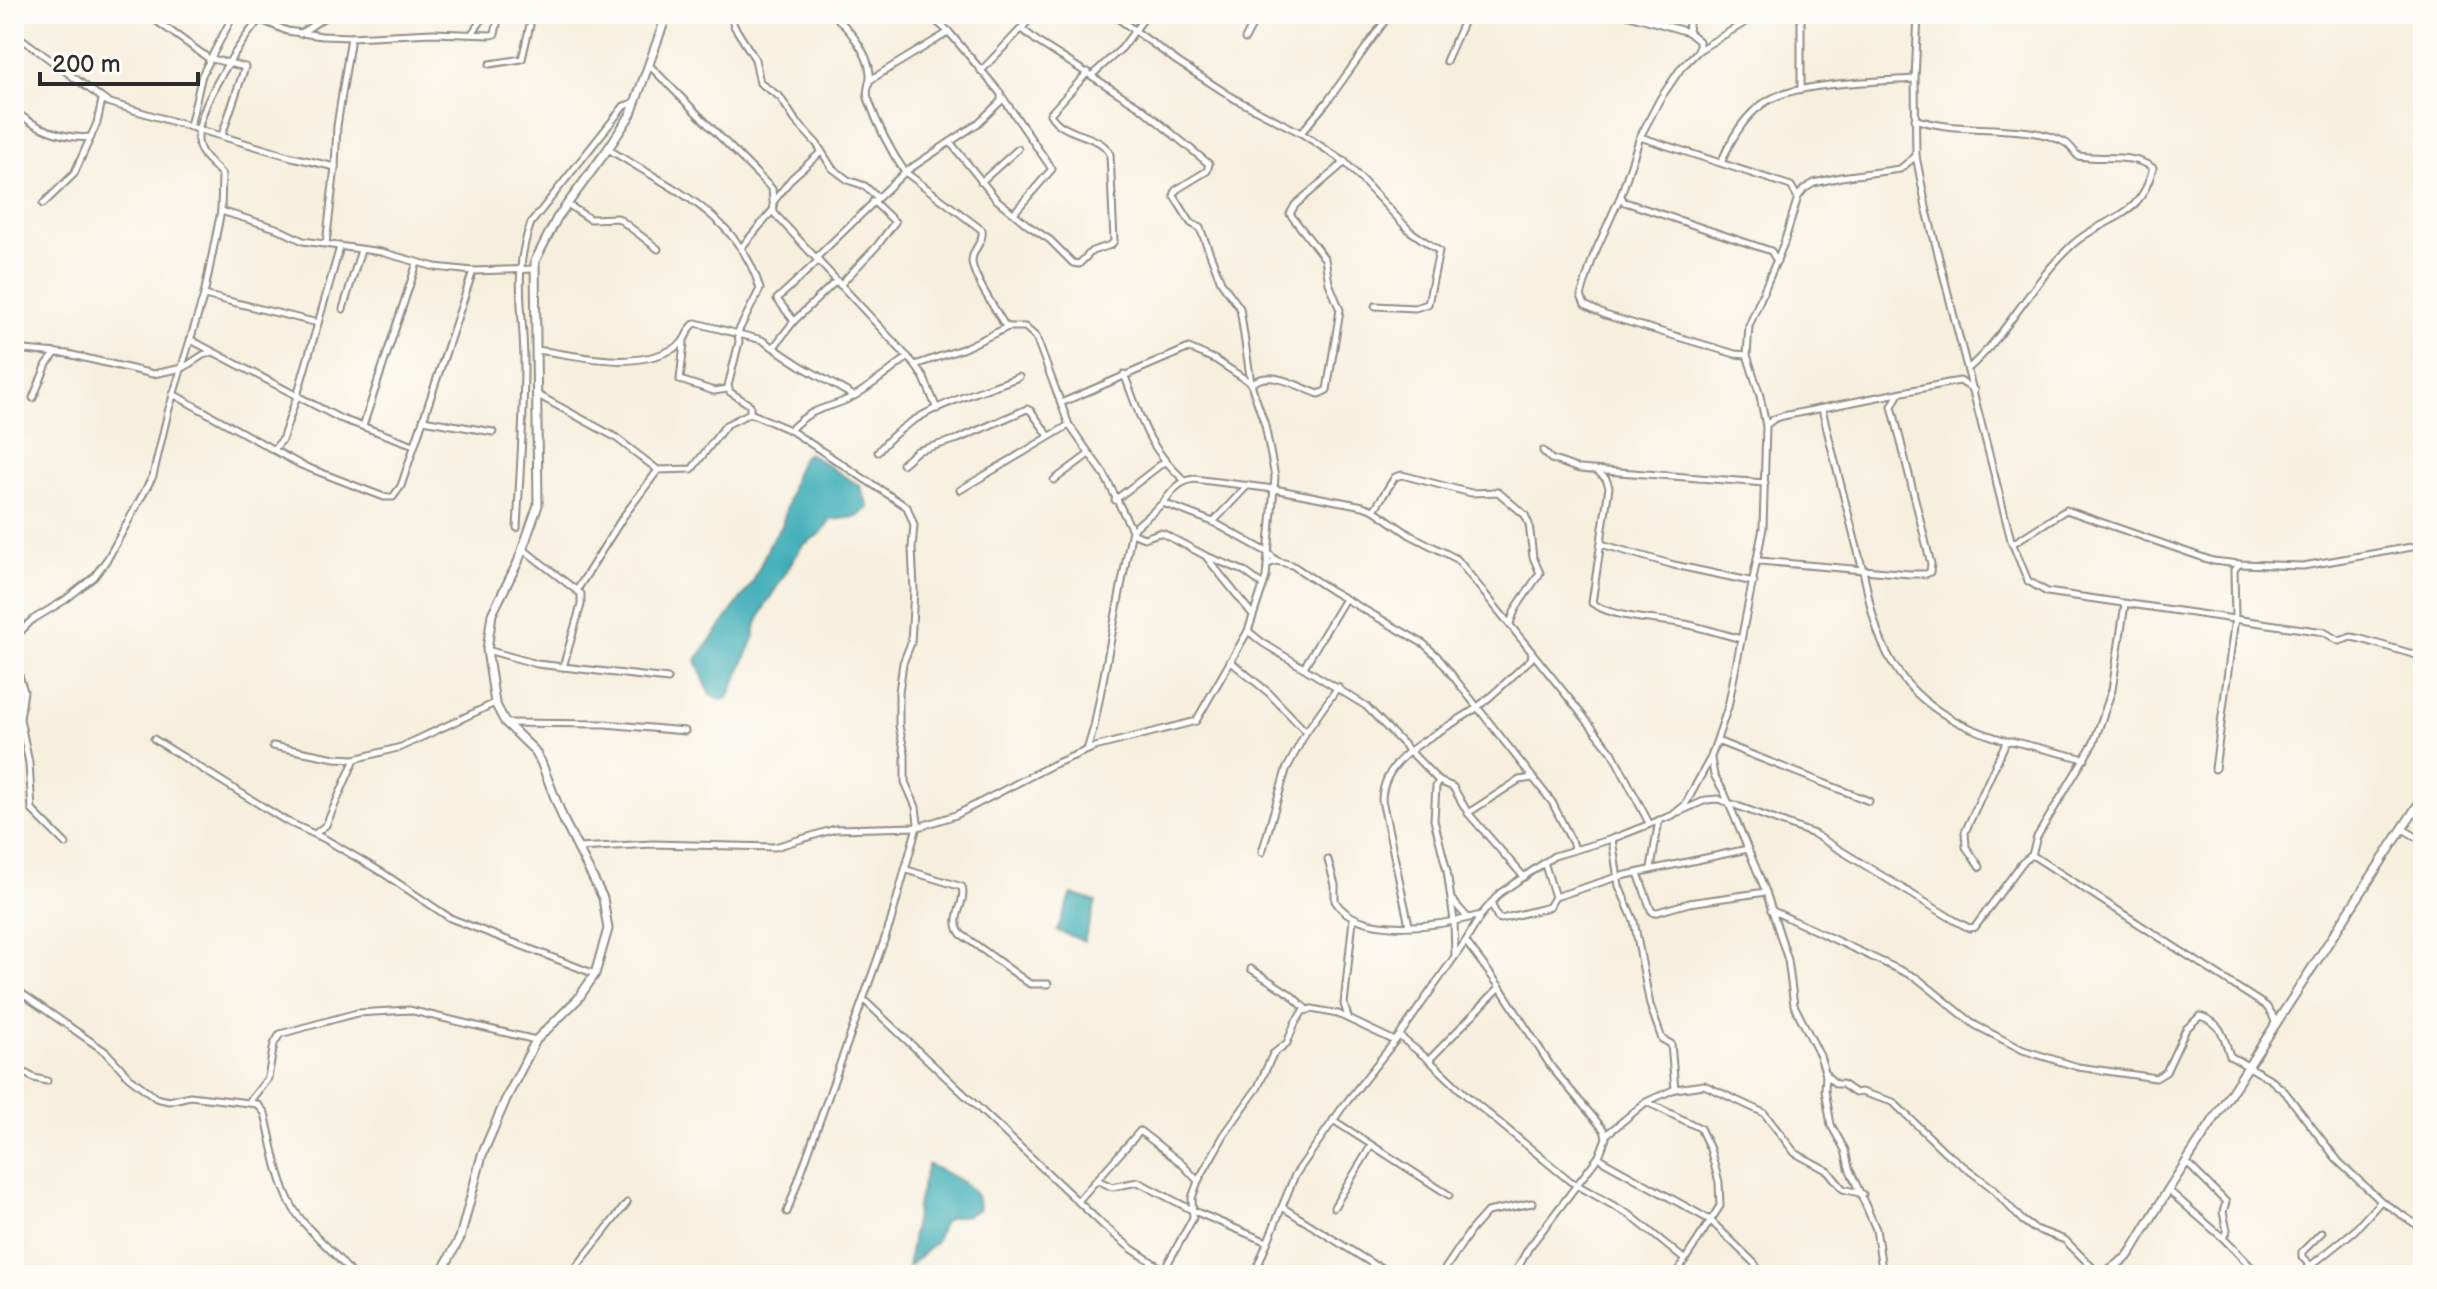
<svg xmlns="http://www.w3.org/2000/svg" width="2437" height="1289" viewBox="0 0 2437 1289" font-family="'Balsamiq Sans',sans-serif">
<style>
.water{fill:#39abb5;stroke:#326b70;stroke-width:2}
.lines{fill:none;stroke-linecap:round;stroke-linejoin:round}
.minor-casing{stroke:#918d84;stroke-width:9}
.tertiary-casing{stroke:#918d84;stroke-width:11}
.minor{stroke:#fff;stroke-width:5}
.tertiary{stroke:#fff;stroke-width:7}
</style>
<rect width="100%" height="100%" fill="#fdfcf7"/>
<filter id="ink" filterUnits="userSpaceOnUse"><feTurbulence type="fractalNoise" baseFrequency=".0125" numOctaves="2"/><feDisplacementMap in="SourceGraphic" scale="16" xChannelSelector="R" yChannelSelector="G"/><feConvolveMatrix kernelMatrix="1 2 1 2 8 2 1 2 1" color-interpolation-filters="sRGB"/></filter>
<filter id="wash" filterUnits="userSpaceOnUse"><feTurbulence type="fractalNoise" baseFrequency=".006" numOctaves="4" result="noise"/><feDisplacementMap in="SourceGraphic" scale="32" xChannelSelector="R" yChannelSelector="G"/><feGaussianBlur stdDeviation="1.8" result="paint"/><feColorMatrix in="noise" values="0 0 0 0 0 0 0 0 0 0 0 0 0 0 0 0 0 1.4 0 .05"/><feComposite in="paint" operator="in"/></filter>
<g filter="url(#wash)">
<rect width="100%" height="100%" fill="#f7efde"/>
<g class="water">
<polygon points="808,453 860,486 869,508 857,517 831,520 821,533 802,546 765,606 755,628 755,636 728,698 721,700 710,695 696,660 753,582 771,541 782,526 795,473 802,458"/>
<polygon points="1072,894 1096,902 1084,941 1057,931"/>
<path d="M928,1164C947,1175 980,1184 979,1209L968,1215L949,1218L943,1223L935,1243L908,1267L918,1201Z"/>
</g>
</g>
<g filter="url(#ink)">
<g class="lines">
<defs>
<g id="minor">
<polyline points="147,14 208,58 245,67 222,135"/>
<polyline points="248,14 287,31 322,36 351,37 433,33 491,35 495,34 499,14"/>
<polyline points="731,14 734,26 755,59 760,83 780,97 795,120 817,144 832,168 848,180 865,186 877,197"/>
<path d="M834,14C848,29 868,51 870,73C871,83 865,89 868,98C877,124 889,149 905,172L982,230C984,242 973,248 972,260C971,274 996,310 1004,324L1008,327H1025L1036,337L1069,425L1104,474L1132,530L1094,727L1087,750"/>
<polyline points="1112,14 1178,62 1235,99 1301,133 1345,162 1410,231 1439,251 1428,304 1415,308 1375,306"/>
<polyline points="1626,14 1688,32"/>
<polyline points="1690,14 1688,32 1699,41 1699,50"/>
<polyline points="1801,14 1801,89"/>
<polyline points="1918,14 1915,79 1916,156 1926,207 2011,540 2028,581 2047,592 2324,632 2339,641 2351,637 2361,639 2423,657"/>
<polyline points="839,20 846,14"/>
<polyline points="1021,28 1038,42 1140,107 1209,164 1207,171 1176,190 1174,196 1191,223 1200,228 1221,282 1240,308 1251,383"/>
<polyline points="473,32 486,14"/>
<polyline points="14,33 107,102 288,156 335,167"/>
<polyline points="300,34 329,14"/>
<polyline points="1245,39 1258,14"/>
<polyline points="1446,61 1467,14"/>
<polyline points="490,64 522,59 530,25"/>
<polyline points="649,65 772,189 774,213 915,365 924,378 937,409"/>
<polyline points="981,71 1035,14"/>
<polyline points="1092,75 1122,48 1147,14"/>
<polyline points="870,80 949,32"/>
<polyline points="1003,98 1052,169 1014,213"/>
<path d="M14,110C33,127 65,140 91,137"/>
<path d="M1915,119C1958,135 2032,122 2066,143C2071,146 2074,152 2078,156C2101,160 2134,153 2153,168C2139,223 2106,214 2072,245C2032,282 2009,332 1969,368"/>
<polyline points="190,126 202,75 234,14"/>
<polyline points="1301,133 1327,102 1390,14"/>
<polyline points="1640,137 1791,186 1797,196"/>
<path d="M950,142L996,199L1029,226L1050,240L1073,263L1079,264L1092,251L1111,245L1114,241L1110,154C1099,132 1064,138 1050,114L1088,72"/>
<path d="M1721,163C1731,139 1745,113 1769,100C1801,82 1876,82 1915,79"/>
<polyline points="981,182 1018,149"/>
<polyline points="1621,196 1624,202 1628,203 1771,251 1777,261"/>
<polyline points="774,201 792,178 820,153"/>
<polyline points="43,204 74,174 97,123 102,100"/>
<polyline points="567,204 590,219 618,218 658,249"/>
<polyline points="221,211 276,228 303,241 381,252 435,267 473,271 534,269"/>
<polyline points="326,244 335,167 337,126 351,37"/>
<polyline points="741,248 773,210"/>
<polyline points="817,257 905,172 977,124 1001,101 1001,94 949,32 928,14"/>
<polyline points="840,285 877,246 895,222 873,201"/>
<polyline points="204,295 318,323"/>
<polyline points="343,309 361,250"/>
<polyline points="794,321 777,299 819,260"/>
<polyline points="191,340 339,418 414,445"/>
<polyline points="684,343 680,380 714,391 728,389"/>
<polyline points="774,347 794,321 836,281"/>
<polyline points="14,349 68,354 153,374 183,368 203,355 213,352"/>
<path d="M537,350C583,356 636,372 678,346C688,340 686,328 696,323L762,340L801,366L854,396"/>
<polyline points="1747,355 1735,354 1605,315 1585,305 1581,296 1593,257 1621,195 1640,137 1660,99 1681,68 1699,50 1759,14"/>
<polyline points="915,365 962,349 1008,327"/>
<path d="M1124,374C1143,422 1145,444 1184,480"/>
<polyline points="173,394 301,465 384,497 393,497 401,486 473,271"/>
<polyline points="538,395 615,437 658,470"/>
<polyline points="33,398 47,364 56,353"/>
<polyline points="1061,403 1189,348 1216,360 1251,383"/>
<path d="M1822,409C1835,463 1849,517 1863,571C1867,587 1869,603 1874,619C1893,689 1941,722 2007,741"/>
<polyline points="750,413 790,430 907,507 914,525 912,548 914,590 911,643 903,663 899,692 899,726 905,754 905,782 916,807 918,823 890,924 787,1212"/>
<polyline points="423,420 493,432"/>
<polyline points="1766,425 1774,419 1783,416 1948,383 1960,381 1974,390"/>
<polyline points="363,426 417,263"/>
<path d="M790,430C816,403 829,411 856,395C874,384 891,370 908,357"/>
<polyline points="274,449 282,440 297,396 340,247"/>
<polyline points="1543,451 1551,459 1579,469 1765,483"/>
<path d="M878,452C911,409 970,396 1019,377"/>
<polyline points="902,464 917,451 958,439 1027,409 1031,411 1049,436"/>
<path d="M1597,471L1606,479L1609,487L1592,603C1615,619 1658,619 1685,624C1704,628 1722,634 1741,639"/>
<polyline points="1054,480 1089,454"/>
<polyline points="960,490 1069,425"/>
<polyline points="1115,500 1164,462"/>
<path d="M1163,503C1172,491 1179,481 1194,479L1274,489L1363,506L1374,510L1410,535L1457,559L1612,752L1649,823"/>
<polyline points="1374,510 1395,477 1402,475 1471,493 1498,492 1525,515 1529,524 1533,557 1540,573 1516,608 1510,623"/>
<polyline points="1213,522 1267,552 1277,561"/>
<path d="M517,528C520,473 524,418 524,363C524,311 512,274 531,223L624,106L636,102"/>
<polyline points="1132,530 1163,503 1213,522 1248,485"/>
<polyline points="1132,533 1144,538 1159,533 1164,534 1206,556 1244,571 1263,585"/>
<polyline points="1601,544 1674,565 1754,582"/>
<polyline points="2012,544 2066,510 2187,552 2213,561 2239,564 2303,566 2423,545"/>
<polyline points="523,549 581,594 581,605 563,667"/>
<polyline points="1207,558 1253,615"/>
<polyline points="1759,561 1910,574 1926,574 1930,572 1931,564 1892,406 1898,395"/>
<polyline points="1268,564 1277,561 1292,565 1330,590 1424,644 1437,656 1552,802 1575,848"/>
<path d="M577,590L623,517L658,470L692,469L726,425L750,413V405L730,392L728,386L739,342L738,332L760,289C739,214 668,187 608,149"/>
<polyline points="14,619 20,630"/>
<polyline points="1248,631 1263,643 1366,706 1439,781 1436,786 1434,820 1447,871 1454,921 1455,956"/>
<path d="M14,638L32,620L65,600L94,577L108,558L153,476L168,412L204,295L221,211L222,175C214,164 203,159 199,146C190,116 243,35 265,14"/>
<polyline points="487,650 537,664 668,679"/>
<polyline points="14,661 24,691 20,719 29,763 32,810 66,844"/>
<polyline points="1230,661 1269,693 1306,732"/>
<polyline points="1304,667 1345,599"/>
<polyline points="506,723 605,724 685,731"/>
<polyline points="154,739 286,821 325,839 383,873 450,918 595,974"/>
<polyline points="1717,741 1869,801"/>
<polyline points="273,746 335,758 355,759 401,747 495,703"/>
<polyline points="1711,759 1714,775 1724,792 1766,892 1788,960 1794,1005 1820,1056 1826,1075 1825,1090 1831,1125 1845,1150 1849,1168 1876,1229 1883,1275"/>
<polyline points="2215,769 2235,618 2234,570 2239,564"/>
<polyline points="1439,781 1453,787 1468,813 1524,877"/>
<polyline points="1679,812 1706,800 1718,799 1814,834 1954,920 1969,928 1975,927 2022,863 2032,855 2037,837 2094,742 2112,690 2125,604"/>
<polyline points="1468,813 1519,780 1533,778"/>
<polyline points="2403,829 2423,841"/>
<polyline points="316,833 326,825 355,759"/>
<polyline points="1612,839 1619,886 1634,921 1650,1005 1662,1039 1671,1044 1675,1089"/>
<path d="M578,848L652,844L775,847L835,829L918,827L956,815L1052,765L1095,747L1196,721L1248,631L1266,577L1275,477L1265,425L1251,384C1271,368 1298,387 1319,394L1327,390L1340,310L1329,283L1325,259L1290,214L1295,205L1345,162"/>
<polyline points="1262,852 1286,770 1306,732 1338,687"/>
<polyline points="2032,855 2266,1006 2272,1014 2276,1025"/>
<path d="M1328,860L1335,885V901C1359,940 1444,925 1481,915"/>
<polyline points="1980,867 1966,847 1965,832 2006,742 2011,741 2085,759"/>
<polyline points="1651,868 1659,820"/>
<path d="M907,870L962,887C967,903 949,918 961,934L1030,984H1048"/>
<polyline points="1638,873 1651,910 1654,913 1689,903 1766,892"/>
<polyline points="1555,897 1617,877 1748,849"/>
<polyline points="1452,900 1467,917"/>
<polyline points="1491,903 1498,918 1501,919 1549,907 1555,897 1544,862"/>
<path d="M1771,910L1917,978L1975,1025L2023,1050L2078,1067L2156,1078L2166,1072L2186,1029L2200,1016C2222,1023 2223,1035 2230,1056L2270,1079L2285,1092L2339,1162L2381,1201L2423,1229"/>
<path d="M1409,925L1382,800C1383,753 1442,733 1475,709C1495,694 1513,675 1531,659L1532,653"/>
<polyline points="1466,942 1500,987 1552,1068 1604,1130 1606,1138 1599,1156 1602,1160 1710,1220 1754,1263 1762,1275"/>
<polyline points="1251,969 1290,994 1307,1010"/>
<path d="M14,988L106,1052L129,1077L156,1098L169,1101L190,1096L257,1104L265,1113C272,1142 277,1177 291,1204C304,1230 335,1250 352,1275"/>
<polyline points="864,1000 1104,1226 1132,1249 1172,1275"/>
<polyline points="1348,1017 1344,1004 1353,919"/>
<polyline points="1399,1036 1429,1060 1468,1097 1570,1181 1630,1215 1685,1260"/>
<polyline points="1429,1060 1500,987"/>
<polyline points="14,1067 34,1078 47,1081"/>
<polyline points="1826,1075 1836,1084 1842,1084 1855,1093 1861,1092 1893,1102 1945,1152 1991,1187 2022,1220 2033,1228 2065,1240 2100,1275"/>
<polyline points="250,1101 268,1078 274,1044 280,1034 357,1013 409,1010 536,1040"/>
<polyline points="1647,1102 1700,1128 1710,1149 1719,1182 1720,1206 1675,1275"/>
<polyline points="1333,1120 1449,1195"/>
<polyline points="1606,1135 1646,1102 1675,1089 1704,1085 1764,1113 1795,1153 1828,1171 1843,1189 1863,1194"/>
<polyline points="2187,1163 2226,1202 2223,1212 2227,1230 2223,1238"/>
<polyline points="1097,1180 1112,1187 1138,1182 1194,1211 1267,1242"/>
<polyline points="1198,1181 1224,1135 1258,1087 1273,1054 1287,1043 1295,1023 1303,1011 1312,1009 1338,1014 1395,1041"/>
<polyline points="2168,1190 2223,1238 2259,1275"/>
<polyline points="1078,1201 1140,1131 1181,1163 1198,1181 1192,1198 1193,1218 1164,1270"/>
<polyline points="1282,1207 1376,1266"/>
<polyline points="1334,1207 1371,1146"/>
<polyline points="2311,1266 2302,1257 2302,1252 2322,1232"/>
<polyline points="570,1275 627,1203"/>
<polyline points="1254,1275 1295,1175 1342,1108 1399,1036 1465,942 1481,915 1500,893 1554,856 1612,839 1673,815 1685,805 1711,757 1728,707 1763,528 1766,426 1760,396 1747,355 1749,326 1784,243 1798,197 1804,189 1814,183 1841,177 1900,169 1916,156"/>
<polyline points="1371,1275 1378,1266 1394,1275"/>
<polyline points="1441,1275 1471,1230 1487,1212 1532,1203"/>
<polyline points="1514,1275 1528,1249 1599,1156"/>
<polyline points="2299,1275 2354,1231 2381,1201"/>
</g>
<g id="tertiary">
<polyline points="440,1275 460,1238 482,1155 506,1099 536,1040 578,999 595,974 608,929 603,898 564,821 541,762 534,750 505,722 495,703 487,650 492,614 518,562 538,505 535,261 557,218 608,149 631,114 667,14"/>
<polyline points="2102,1275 2127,1257 2132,1250 2168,1190 2423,797"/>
</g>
</defs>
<use href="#minor" class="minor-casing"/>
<use href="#tertiary" class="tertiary-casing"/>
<use href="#minor" class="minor"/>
<use href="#tertiary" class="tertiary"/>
</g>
</g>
<rect width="2437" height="1289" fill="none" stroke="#fdfcf7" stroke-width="48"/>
<path d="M40 72v12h158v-12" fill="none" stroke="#2b2b2b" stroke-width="4"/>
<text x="52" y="72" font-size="24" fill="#2b2b2b" stroke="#fdfcf7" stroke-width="6" paint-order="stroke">200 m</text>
</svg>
